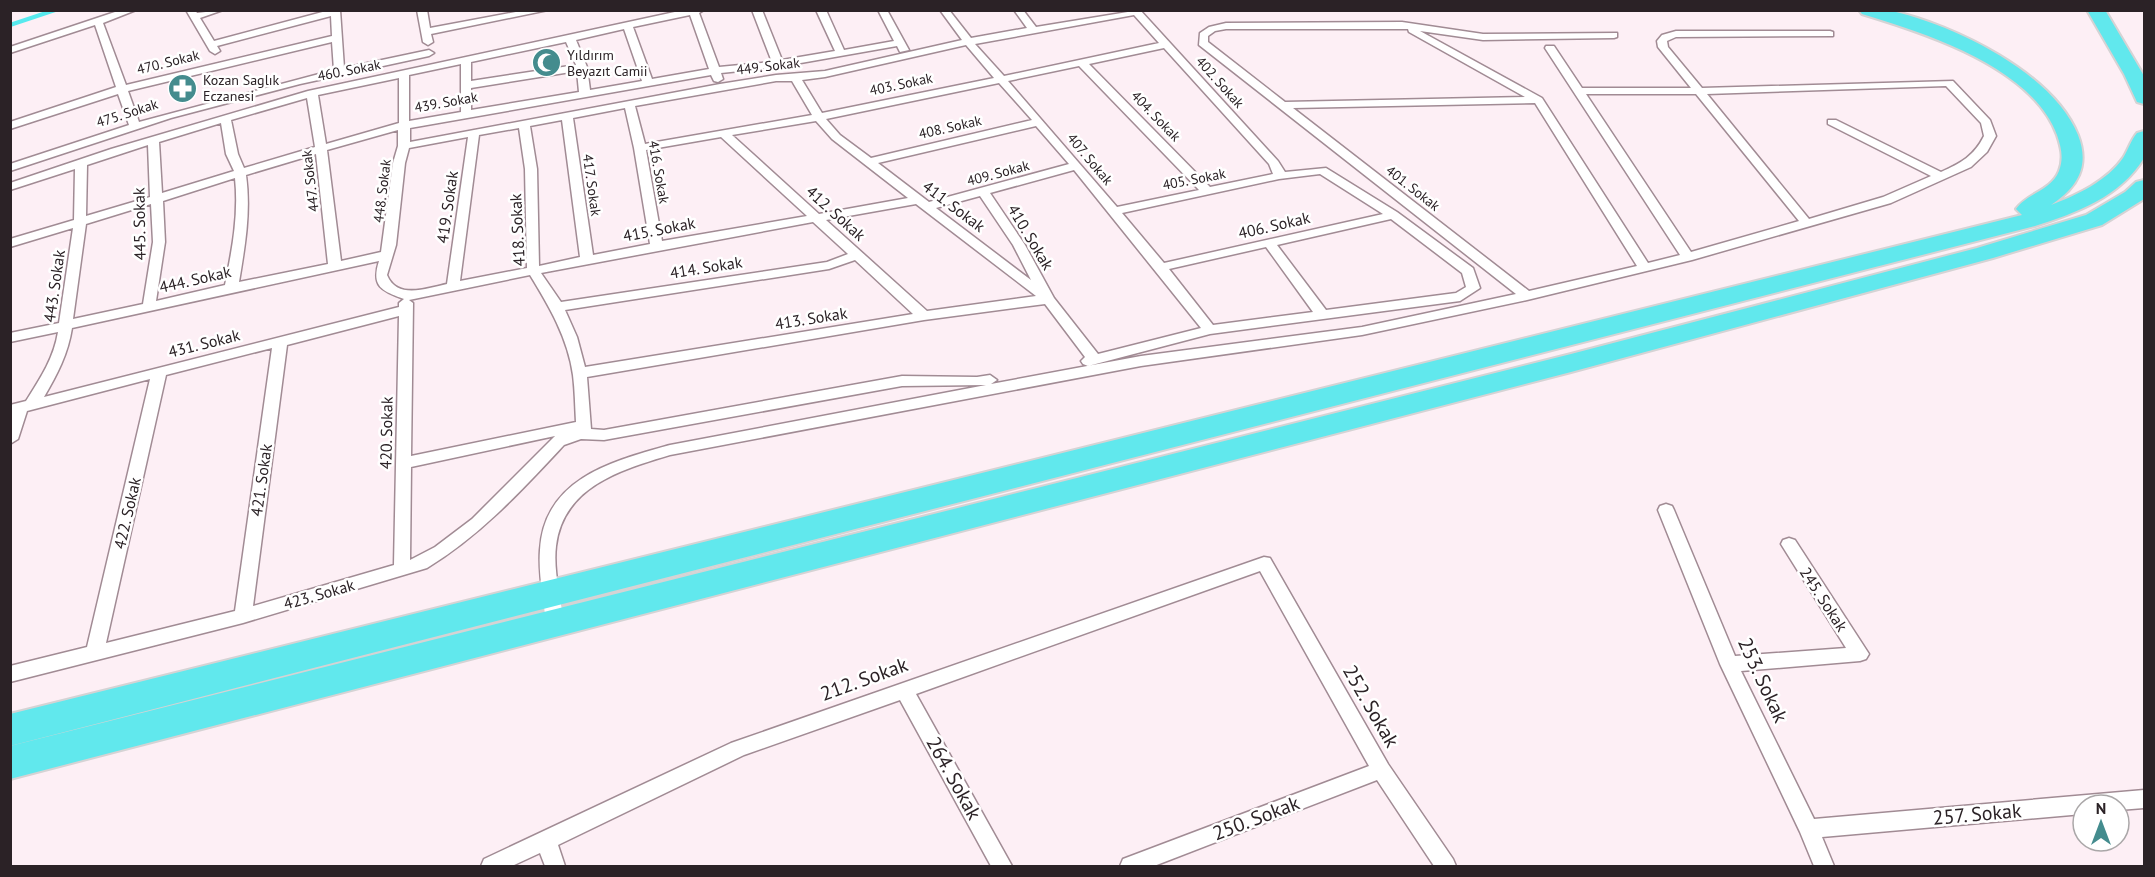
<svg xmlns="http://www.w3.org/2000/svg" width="2155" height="877" viewBox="0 0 2155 877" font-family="'PT Sans',sans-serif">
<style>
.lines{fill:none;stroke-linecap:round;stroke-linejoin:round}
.stream{stroke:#57e9ee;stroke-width:4}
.street-casing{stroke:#a18b94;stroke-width:3}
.highway-casing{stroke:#d5d3d4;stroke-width:4}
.street{fill:#fff;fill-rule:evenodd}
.highway{fill:#61e8ed;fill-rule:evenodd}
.labels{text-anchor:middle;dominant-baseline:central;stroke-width:5;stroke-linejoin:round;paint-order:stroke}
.far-poi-label{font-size:14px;fill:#2b2226;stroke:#fff;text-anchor:start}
.far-street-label{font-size:14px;fill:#2b2226;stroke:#fff}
.street-label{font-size:16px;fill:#2b2226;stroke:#fff}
.near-street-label{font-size:20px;fill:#2b2226;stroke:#fff}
</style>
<rect width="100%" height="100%" fill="#fdeff5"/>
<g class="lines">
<polyline class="stream" points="10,25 55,10"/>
<defs>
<g id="street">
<path d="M121,10H136L103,23L126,85L332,36L331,16L217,46L220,51L215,54L210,51L186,10H195L197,13L223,10L200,18L214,41L330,10H340L344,68L429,50L434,53L429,56L300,84L171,118L10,171V164L129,125L118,94L10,129V122L116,87L95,25L10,53V47ZM332,42L334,70L139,122L128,91Z"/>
<polygon points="417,10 427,10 430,28 526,10 548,10 431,34 433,42 428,45 423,42"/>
<path d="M684,10H704L699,13L719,67L772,62L752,10H762L782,60L835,51L816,10H826L844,50L894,41L878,10H887L909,50L900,52L897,46L778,67L721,73L723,79L718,82L714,81L711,75L410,128V142L720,84L776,75L825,71L962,40L940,10H949L971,38L1027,28L1014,10H1023L1036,27L1140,10L1278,161L1285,172L1326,168L1397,212L1473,268L1480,288L1460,301L1210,334L1088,366L1083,364L1081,361L1085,357L1045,304L924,320L587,377L591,429L604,430L902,376L977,377L990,375L997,380L991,384L1141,356L1362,327L1516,294L1199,45L1200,33L1209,27L1226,23L1402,22L1483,34L1617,33V37L1614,38L1483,40L1420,31L1542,98L1648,263L1680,255L1545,48L1546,46H1554L1582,88H1691L1658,47L1657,41L1662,35L1676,31H1830L1833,32V36L1676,37L1667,41L1668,47L1702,88L1953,81L1990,120L1996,136L1987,152L1971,167L1891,203L1692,260L1527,300L1362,335L1141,366L670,455C620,470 563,487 556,546C553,571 561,599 564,624L561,629L555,631L549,629L546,624C544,600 538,575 540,550C544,478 613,461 670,445L986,385L902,386L604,440L581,439L564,445C522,490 481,535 427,568L243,623L10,682V666L87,647L150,379L27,411L18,439L10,444V405L26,401C40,379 54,358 58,332L10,342V333L59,323L73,228L10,247V239L74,220L75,169L10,190V183L111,149L308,91ZM690,15L709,69L652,79L633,27ZM1134,15L1159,43L1004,76L975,44ZM624,29L642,81L590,90L587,67L576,40ZM1226,29H1408L1409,32L1525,97L1285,102L1208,42V36L1215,31ZM566,42L576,65L471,81V62ZM966,45L994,78L822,113L802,80L825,77ZM1164,48L1269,164L1273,174L1210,187L1089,64ZM461,64V112L409,121V75ZM1079,66L1199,190L1117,207L1008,81ZM577,71L579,92L471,110V88ZM399,78V123L326,144L318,95ZM776,81H792L812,115L645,144L635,106ZM999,83L1032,120L871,158L840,135L826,119ZM1946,86L1981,123L1984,136C1974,156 1961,163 1941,172L1836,120H1828V124L1931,176L1883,197L1809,219L1707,94ZM1586,94H1696L1799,221L1691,252ZM307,98L315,147L244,168L238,154L231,120ZM1535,103L1637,266L1529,291L1293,108ZM625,108L634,148L650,244L593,255L573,118ZM562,120L580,257L539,266L537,169L530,126ZM816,121L832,139L908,198L819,214L732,135ZM221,123L226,154L234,171L162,193L159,142ZM1036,126L1069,164L929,202L878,163ZM519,128L525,169L527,268L460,281L479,135ZM398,130V146L393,163L381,252L341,261L327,150ZM468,137L447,284C427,288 397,300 387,275L396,245L405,163L409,148ZM721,137L807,216L662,241L646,150ZM148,145L150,197L86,216L87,165ZM316,154L328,264L239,282C245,246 251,212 246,175ZM1074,170L1201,328L1098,354L1054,298L1025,245L990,193ZM1320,174L1383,214L1164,263L1122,213L1279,179ZM235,178C239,215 232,250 225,285L156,301L165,242L163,201ZM980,196L1013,245L1031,280L936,208ZM151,204L153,242L143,304L73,319L86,224ZM916,204L1036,296L927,311L826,220ZM1391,219L1462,273L1466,287L1456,293L1326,310L1277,245ZM813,222L848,254L827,262L561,302L541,273ZM1266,247L1313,312L1213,325L1169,269ZM855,260L913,314L585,367L577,337L565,310L829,269ZM379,261C371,286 381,291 404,299L399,303V307L44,397C57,375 68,354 72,328ZM530,275C549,306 568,338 573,375C575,390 575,406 576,422L411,456L413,303L409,300ZM399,316L394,565L253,606L287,345ZM272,348L235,611L106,643L166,375ZM555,436L472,519L435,547L410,560L411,467Z"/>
<polygon points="1666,504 1672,506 1674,510 1735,656 1846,648 1781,544 1783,540 1789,538 1795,540 1869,654 1866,659 1860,661 1741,671 1814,819 2144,790 2144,808 2119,810 2119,805 2083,805 2083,814 1822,837 1834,866 1814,866 1800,832 1720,664 1658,510 1660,506"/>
<polygon points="1264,557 1270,558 1388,764 1453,859 1456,866 1434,866 1377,780 1154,866 1120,866 1123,859 1369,766 1260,571 916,694 1012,866 991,866 900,700 744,755 558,845 565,866 545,866 540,853 512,866 481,866 484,859 731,743"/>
</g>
<g id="highway">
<path d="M1859,10C1870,10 1881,9 1892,11C1954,25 2053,73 2078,135C2090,166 2078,187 2051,205C2077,195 2107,181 2123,158C2128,150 2131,140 2137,133L2144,131V158C2120,197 2076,213 2035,226L10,746V714L2022,215L2016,209C2027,193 2051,191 2059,171C2064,158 2061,147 2057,135C2032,67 1925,33 1862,14Z"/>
<polygon points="2087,10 2105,10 2144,76 2144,104 2137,102 2124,74"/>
<polygon points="2144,180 2144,199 2102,225 1993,258 1571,372 10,779 10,746 1571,354 1977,248 2086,215 2125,192 2136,182"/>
</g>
</defs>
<use href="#street" class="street-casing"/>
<use href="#highway" class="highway-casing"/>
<use href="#street" class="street"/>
<use href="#highway" class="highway"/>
</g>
<defs>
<symbol id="mosque-disc" viewBox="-11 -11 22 22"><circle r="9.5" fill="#448c8e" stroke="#fff"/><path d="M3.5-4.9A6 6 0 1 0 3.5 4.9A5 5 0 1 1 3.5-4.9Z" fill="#fff"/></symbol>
<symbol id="pharmacy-disc" viewBox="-11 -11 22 22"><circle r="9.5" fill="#448c8e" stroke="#fff"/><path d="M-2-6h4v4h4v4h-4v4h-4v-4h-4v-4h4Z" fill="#fff"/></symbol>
</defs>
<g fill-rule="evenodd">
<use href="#mosque-disc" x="530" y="46" width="33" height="33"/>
<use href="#pharmacy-disc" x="166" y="72" width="33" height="33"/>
</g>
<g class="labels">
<g class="far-poi-label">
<text x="567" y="55">Yıldırım<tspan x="567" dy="16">Beyazıt Camii</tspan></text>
<text x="203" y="80">Kozan Saglık<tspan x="203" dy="16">Eczanesi</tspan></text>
</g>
<g class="far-street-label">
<text transform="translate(168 62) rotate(-14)">470. Sokak</text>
<text transform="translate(768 66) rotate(-7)">449. Sokak</text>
<text transform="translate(349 70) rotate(-11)">460. Sokak</text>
<text transform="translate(1220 82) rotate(48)">402. Sokak</text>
<text transform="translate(901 84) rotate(-12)">403. Sokak</text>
<text transform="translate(446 102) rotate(-10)">439. Sokak</text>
<text transform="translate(127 113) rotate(-18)">475. Sokak</text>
<text transform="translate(1156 116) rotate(46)">404. Sokak</text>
<text transform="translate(950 127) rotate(-13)">408. Sokak</text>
<text transform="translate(1090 159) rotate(50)">407. Sokak</text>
<text transform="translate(659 172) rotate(80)">416. Sokak</text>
<text transform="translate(998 173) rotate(-15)">409. Sokak</text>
<text transform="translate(1194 179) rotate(-11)">405. Sokak</text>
<text transform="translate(310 181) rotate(-97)">447. Sokak</text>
<text transform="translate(592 185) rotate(82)">417. Sokak</text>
<text transform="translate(1413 188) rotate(38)">401. Sokak</text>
<text transform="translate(382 191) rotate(-83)">448. Sokak</text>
</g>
<g class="street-label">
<text transform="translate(954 206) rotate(37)">411. Sokak</text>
<text transform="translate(447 207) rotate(-82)">419. Sokak</text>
<text transform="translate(836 213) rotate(42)">412. Sokak</text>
<text transform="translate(139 224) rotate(-91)">445. Sokak</text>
<text transform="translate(1274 225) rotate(-13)">406. Sokak</text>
<text transform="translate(659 229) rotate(-11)">415. Sokak</text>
<text transform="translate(517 230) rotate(-93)">418. Sokak</text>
<text transform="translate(1031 237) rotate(59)">410. Sokak</text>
<text transform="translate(706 267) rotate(-9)">414. Sokak</text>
<text transform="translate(195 279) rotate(-13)">444. Sokak</text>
<text transform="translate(54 286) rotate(-82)">443. Sokak</text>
<text transform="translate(811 318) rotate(-9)">413. Sokak</text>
<text transform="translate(204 343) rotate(-14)">431. Sokak</text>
<text transform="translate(386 433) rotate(-89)">420. Sokak</text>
<text transform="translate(261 480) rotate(-82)">421. Sokak</text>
<text transform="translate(127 513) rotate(-77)">422. Sokak</text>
<text transform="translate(319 594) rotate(-16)">423. Sokak</text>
<text transform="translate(1824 599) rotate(57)">245. Sokak</text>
</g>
<g class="near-street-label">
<text transform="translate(864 679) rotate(-20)">212. Sokak</text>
<text transform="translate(1763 680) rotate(65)">253. Sokak</text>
<text transform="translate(1371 706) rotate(60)">252. Sokak</text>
<text transform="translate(954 778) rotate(61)">264. Sokak</text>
<text transform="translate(1977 814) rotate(-5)">257. Sokak</text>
<text transform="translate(1256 818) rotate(-21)">250. Sokak</text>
</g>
</g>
<rect width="2155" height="877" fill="none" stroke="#2b2226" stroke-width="24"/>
<g transform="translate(2101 823)"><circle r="28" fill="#ffffff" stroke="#aaa7a8" stroke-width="1.5"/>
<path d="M0-4.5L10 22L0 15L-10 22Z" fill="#448c8e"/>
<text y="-9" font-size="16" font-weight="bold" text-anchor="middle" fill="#2b2226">N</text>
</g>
</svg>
